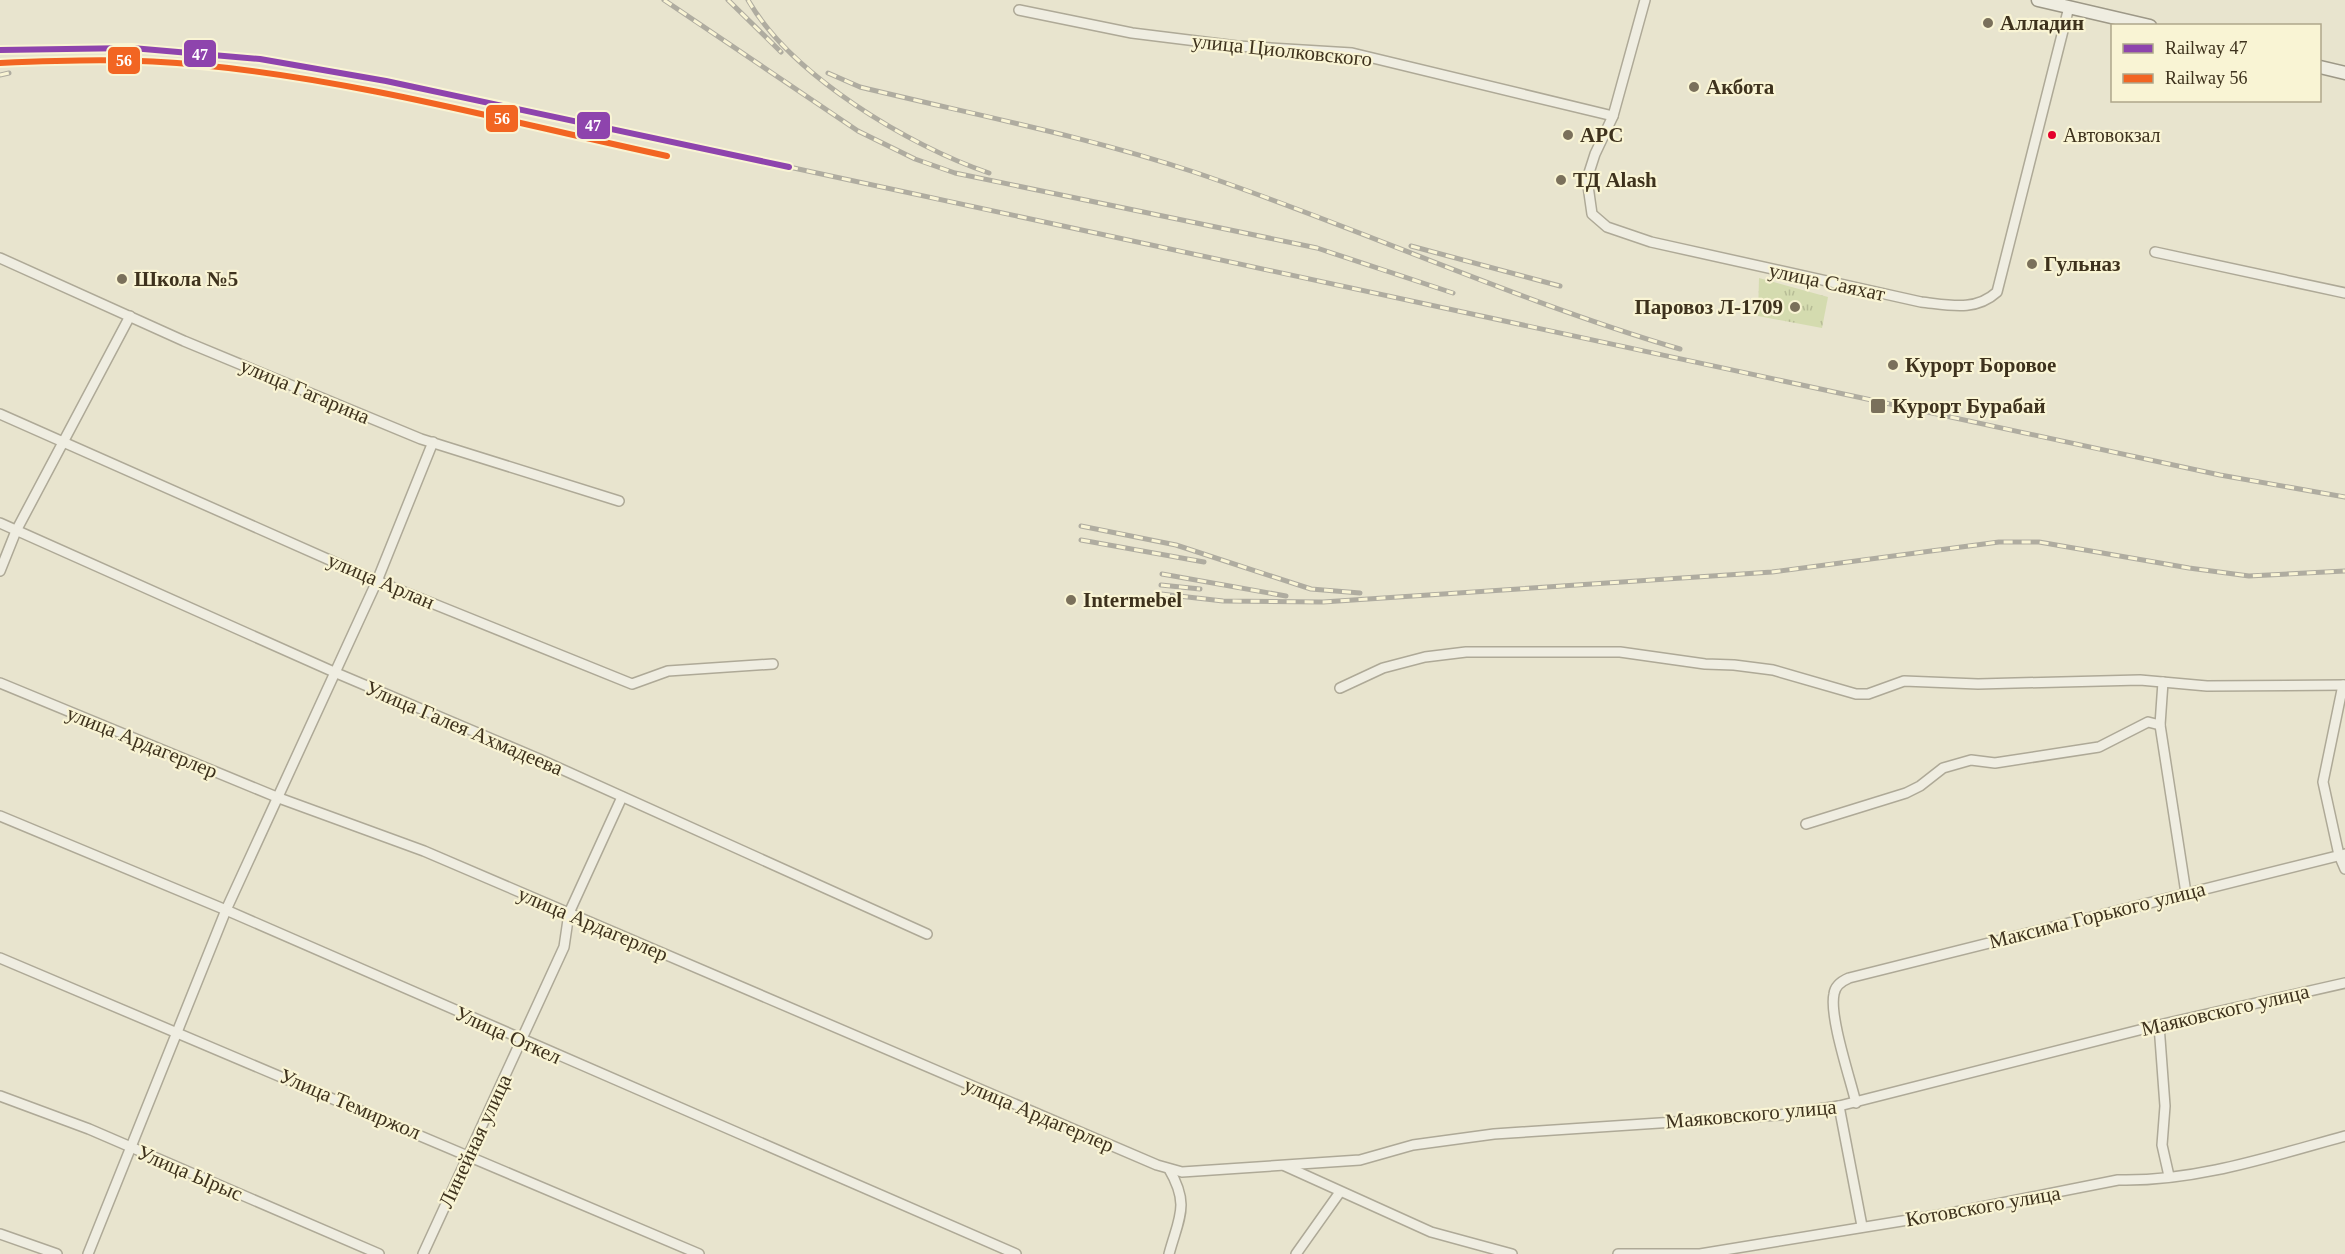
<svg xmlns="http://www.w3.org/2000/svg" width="2345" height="1254" viewBox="0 0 2345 1254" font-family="Georgia,serif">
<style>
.grass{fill:url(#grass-tufts)}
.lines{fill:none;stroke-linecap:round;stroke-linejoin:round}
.minor-casing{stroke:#aea997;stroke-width:12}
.secondary-casing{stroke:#9d9887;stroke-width:15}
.minor{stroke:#efede1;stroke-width:9}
.secondary{stroke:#efede1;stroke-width:12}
.rail-casing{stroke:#afaca0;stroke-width:5}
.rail{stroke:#f9f4d4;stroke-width:3;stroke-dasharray:9;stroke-linecap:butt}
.rail-1-casing{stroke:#f9f4d4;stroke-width:10}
.rail-2-casing{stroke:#f9f4d4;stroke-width:10}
.rail-1{stroke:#8e44ad;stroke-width:6}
.rail-2{stroke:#f26522;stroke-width:6}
.poi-dot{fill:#7a705b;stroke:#f9f4d4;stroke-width:2}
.bus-dot{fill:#e4002b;stroke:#f9f4d4;stroke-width:2}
.labels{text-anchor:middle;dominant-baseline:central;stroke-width:4.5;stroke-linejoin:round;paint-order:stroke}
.bus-label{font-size:20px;fill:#3e321d;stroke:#f9f4d4;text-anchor:start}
.poi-label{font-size:21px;font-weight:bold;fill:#3e321d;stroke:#f9f4d4;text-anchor:start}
.street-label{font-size:21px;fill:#3e321d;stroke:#f9f4d4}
.line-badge{stroke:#f9f4d4;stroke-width:2}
.badge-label{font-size:16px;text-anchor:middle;font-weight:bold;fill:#fff}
</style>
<defs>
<pattern id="grass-tufts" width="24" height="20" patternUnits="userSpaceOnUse" patternTransform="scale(1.5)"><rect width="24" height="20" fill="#d4dbaf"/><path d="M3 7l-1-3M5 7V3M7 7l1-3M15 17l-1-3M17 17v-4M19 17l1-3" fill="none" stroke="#b7bc96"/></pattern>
</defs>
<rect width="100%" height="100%" fill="#e8e4ce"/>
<polygon class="grass" points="1759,278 1828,297 1822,328 1758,316"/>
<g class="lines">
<defs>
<g id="minor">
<path d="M1645,0L1613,116L1595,154L1587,179L1592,214L1607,227L1651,242L1921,302C1949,305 1975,312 1997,292L2069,7"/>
<polyline points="1019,10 1132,33 1237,46 1352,53 1613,116"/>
<polyline points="2155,252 2345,293"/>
<polyline points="0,258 184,341 421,439 619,501"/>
<polyline points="0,414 377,581 632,684 668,671 773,664"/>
<polyline points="0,523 334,672 539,759 927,934"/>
<polyline points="0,571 16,531 130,316"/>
<polyline points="2163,682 2160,725 2186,893"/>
<polyline points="0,683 279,798 424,851 1157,1165 1182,1172 1360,1160 1413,1145 1494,1134 1780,1115 1839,1106 2159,1025 2345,983"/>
<polyline points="2343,685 2323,782 2339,855 2345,869"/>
<polyline points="1340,688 1383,668 1425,657 1466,652 1620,652 1705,664 1734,665 1773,670 1856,694 1868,694 1904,681 1978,684 2140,680 2207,686 2345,685"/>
<polyline points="0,816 226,910 1016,1254"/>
<polyline points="1806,824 1906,793 1920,786 1943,768 1971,760 1995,763 2099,747 2148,722 2160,725"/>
<polyline points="0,958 699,1254"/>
<polyline points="2159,1025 2165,1106 2162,1145 2169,1176"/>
<polyline points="0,1096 89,1129 379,1254"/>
<path d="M1856,1103C1850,1078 1829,1016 1834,994C1835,985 1842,981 1849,978L2345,854"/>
<polyline points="1839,1106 1862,1226"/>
<polyline points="1285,1166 1431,1232 1512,1254"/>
<polyline points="0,1234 57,1254"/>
<polyline points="88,1254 226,910 377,581 433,442"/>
<polyline points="423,1254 564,947 569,913 622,797"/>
<path d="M1169,1254C1179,1217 1190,1205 1169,1169"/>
<polyline points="1296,1254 1340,1192"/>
<path d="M1618,1254H1700L1951,1213L2118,1180C2195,1182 2272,1156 2345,1136"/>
</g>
<g id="secondary">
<polyline points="2038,0 2150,26"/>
<polyline points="2320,67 2345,73"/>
</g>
</defs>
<use href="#minor" class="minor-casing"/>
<use href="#secondary" class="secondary-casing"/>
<use href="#minor" class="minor"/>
<use href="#secondary" class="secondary"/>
<defs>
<g id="rail">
<polyline points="664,0 858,131 915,159 955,173 1317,248 1453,293"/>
<polyline points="728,0 781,52"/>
<path d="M748,0C791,75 909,146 989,173"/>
<path d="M828,73L860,87C971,114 1085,136 1194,172C1357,227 1514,300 1680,349"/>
<polyline points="0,75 9,73"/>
<polyline points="789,167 2220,475 2345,497"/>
<polyline points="1411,246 1560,286"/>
<polyline points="1081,526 1176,545 1311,589 1360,593"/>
<polyline points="1081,540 1204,562"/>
<polyline points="1162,574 1286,596"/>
<polyline points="1161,585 1200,589"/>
<polyline points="1161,594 1223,601 1323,602 1772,572 1999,542 2039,542 2189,568 2249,576 2345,571"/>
</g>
</defs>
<use href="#rail" class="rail-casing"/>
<use href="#rail" class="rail"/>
<defs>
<polyline id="rail-1" points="0,50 132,48 260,59 386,81 789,167"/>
<path id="rail-2" d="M0,63C67,60 134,58 200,65C358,80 513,123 667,156"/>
</defs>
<use href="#rail-1" class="rail-1-casing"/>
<use href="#rail-2" class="rail-2-casing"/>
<use href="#rail-1" class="rail-1"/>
<use href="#rail-2" class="rail-2"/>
</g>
<g class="poi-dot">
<circle cx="1988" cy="23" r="6"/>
<circle cx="1694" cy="87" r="6"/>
<circle cx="1568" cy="135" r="6"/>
<circle cx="1561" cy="180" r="6"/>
<circle cx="2032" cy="264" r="6"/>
<circle cx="122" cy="279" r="6"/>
<circle cx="1795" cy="307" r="6"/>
<circle cx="1893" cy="365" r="6"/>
<rect x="1870" y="398" width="16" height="16" rx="3"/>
<circle cx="1071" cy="600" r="6"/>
</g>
<circle class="bus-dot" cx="2052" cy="135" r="5"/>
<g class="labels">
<g class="bus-label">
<text x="2063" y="135">Автовокзал</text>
</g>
<g class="poi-label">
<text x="2000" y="23">Алладин</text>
<text x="1706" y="87">Акбота</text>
<text x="1580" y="135">АРС</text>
<text x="1573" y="180">ТД Alash</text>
<text x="2044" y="264">Гульназ</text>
<text x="134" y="279">Школа №5</text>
<text x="1783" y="307" text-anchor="end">Паровоз Л-1709</text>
<text x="1905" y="365">Курорт Боровое</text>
<text x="1892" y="406">Курорт Бурабай</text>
<text x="1083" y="600">Intermebel</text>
</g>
<g class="street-label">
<text transform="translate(1282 50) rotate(6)">улица Циолковского</text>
<text transform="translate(1827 282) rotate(12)">улица Саяхат</text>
<text transform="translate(305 391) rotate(23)">улица Гагарина</text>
<text transform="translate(381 581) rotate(23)">улица Арлан</text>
<text transform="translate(464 728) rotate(23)">Улица Галея Ахмадеева</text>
<text transform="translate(142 742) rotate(22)">улица Ардагерлер</text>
<text transform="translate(2097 915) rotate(-14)">Максима Горького улица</text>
<text transform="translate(593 924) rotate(23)">улица Ардагерлер</text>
<text transform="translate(2225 1010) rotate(-13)">Маяковского улица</text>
<text transform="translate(508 1035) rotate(24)">Улица Откел</text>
<text transform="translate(350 1104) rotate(23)">Улица Темиржол</text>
<text transform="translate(1751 1114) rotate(-5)">Маяковского улица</text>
<text transform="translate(1039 1115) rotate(23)">улица Ардагерлер</text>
<text transform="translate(475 1141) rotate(-65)">Линейная улица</text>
<text transform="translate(190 1173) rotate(23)">Улица Ырыс</text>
<text transform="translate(1983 1206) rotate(-10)">Котовского улица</text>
</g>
</g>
<g class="line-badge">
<rect x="183" y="39" width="34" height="29" rx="6" fill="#8e44ad"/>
<rect x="107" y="46" width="34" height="29" rx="6" fill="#f26522"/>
<rect x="485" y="104" width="34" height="29" rx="6" fill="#f26522"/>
<rect x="576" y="111" width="35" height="29" rx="6" fill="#8e44ad"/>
</g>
<g class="badge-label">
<text x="200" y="60">47</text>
<text x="124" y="66">56</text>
<text x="502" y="124">56</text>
<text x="593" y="131">47</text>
</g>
<rect x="2111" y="24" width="210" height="78" fill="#f9f4d4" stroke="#aea68b" stroke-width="1.5"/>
<rect x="2123" y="44" width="30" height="9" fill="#8e44ad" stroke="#aea68b" stroke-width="1.5"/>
<text x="2165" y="54" font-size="18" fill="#3e321d">Railway 47</text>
<rect x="2123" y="74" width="30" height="9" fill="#f26522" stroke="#aea68b" stroke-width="1.5"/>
<text x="2165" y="84" font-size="18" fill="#3e321d">Railway 56</text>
</svg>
